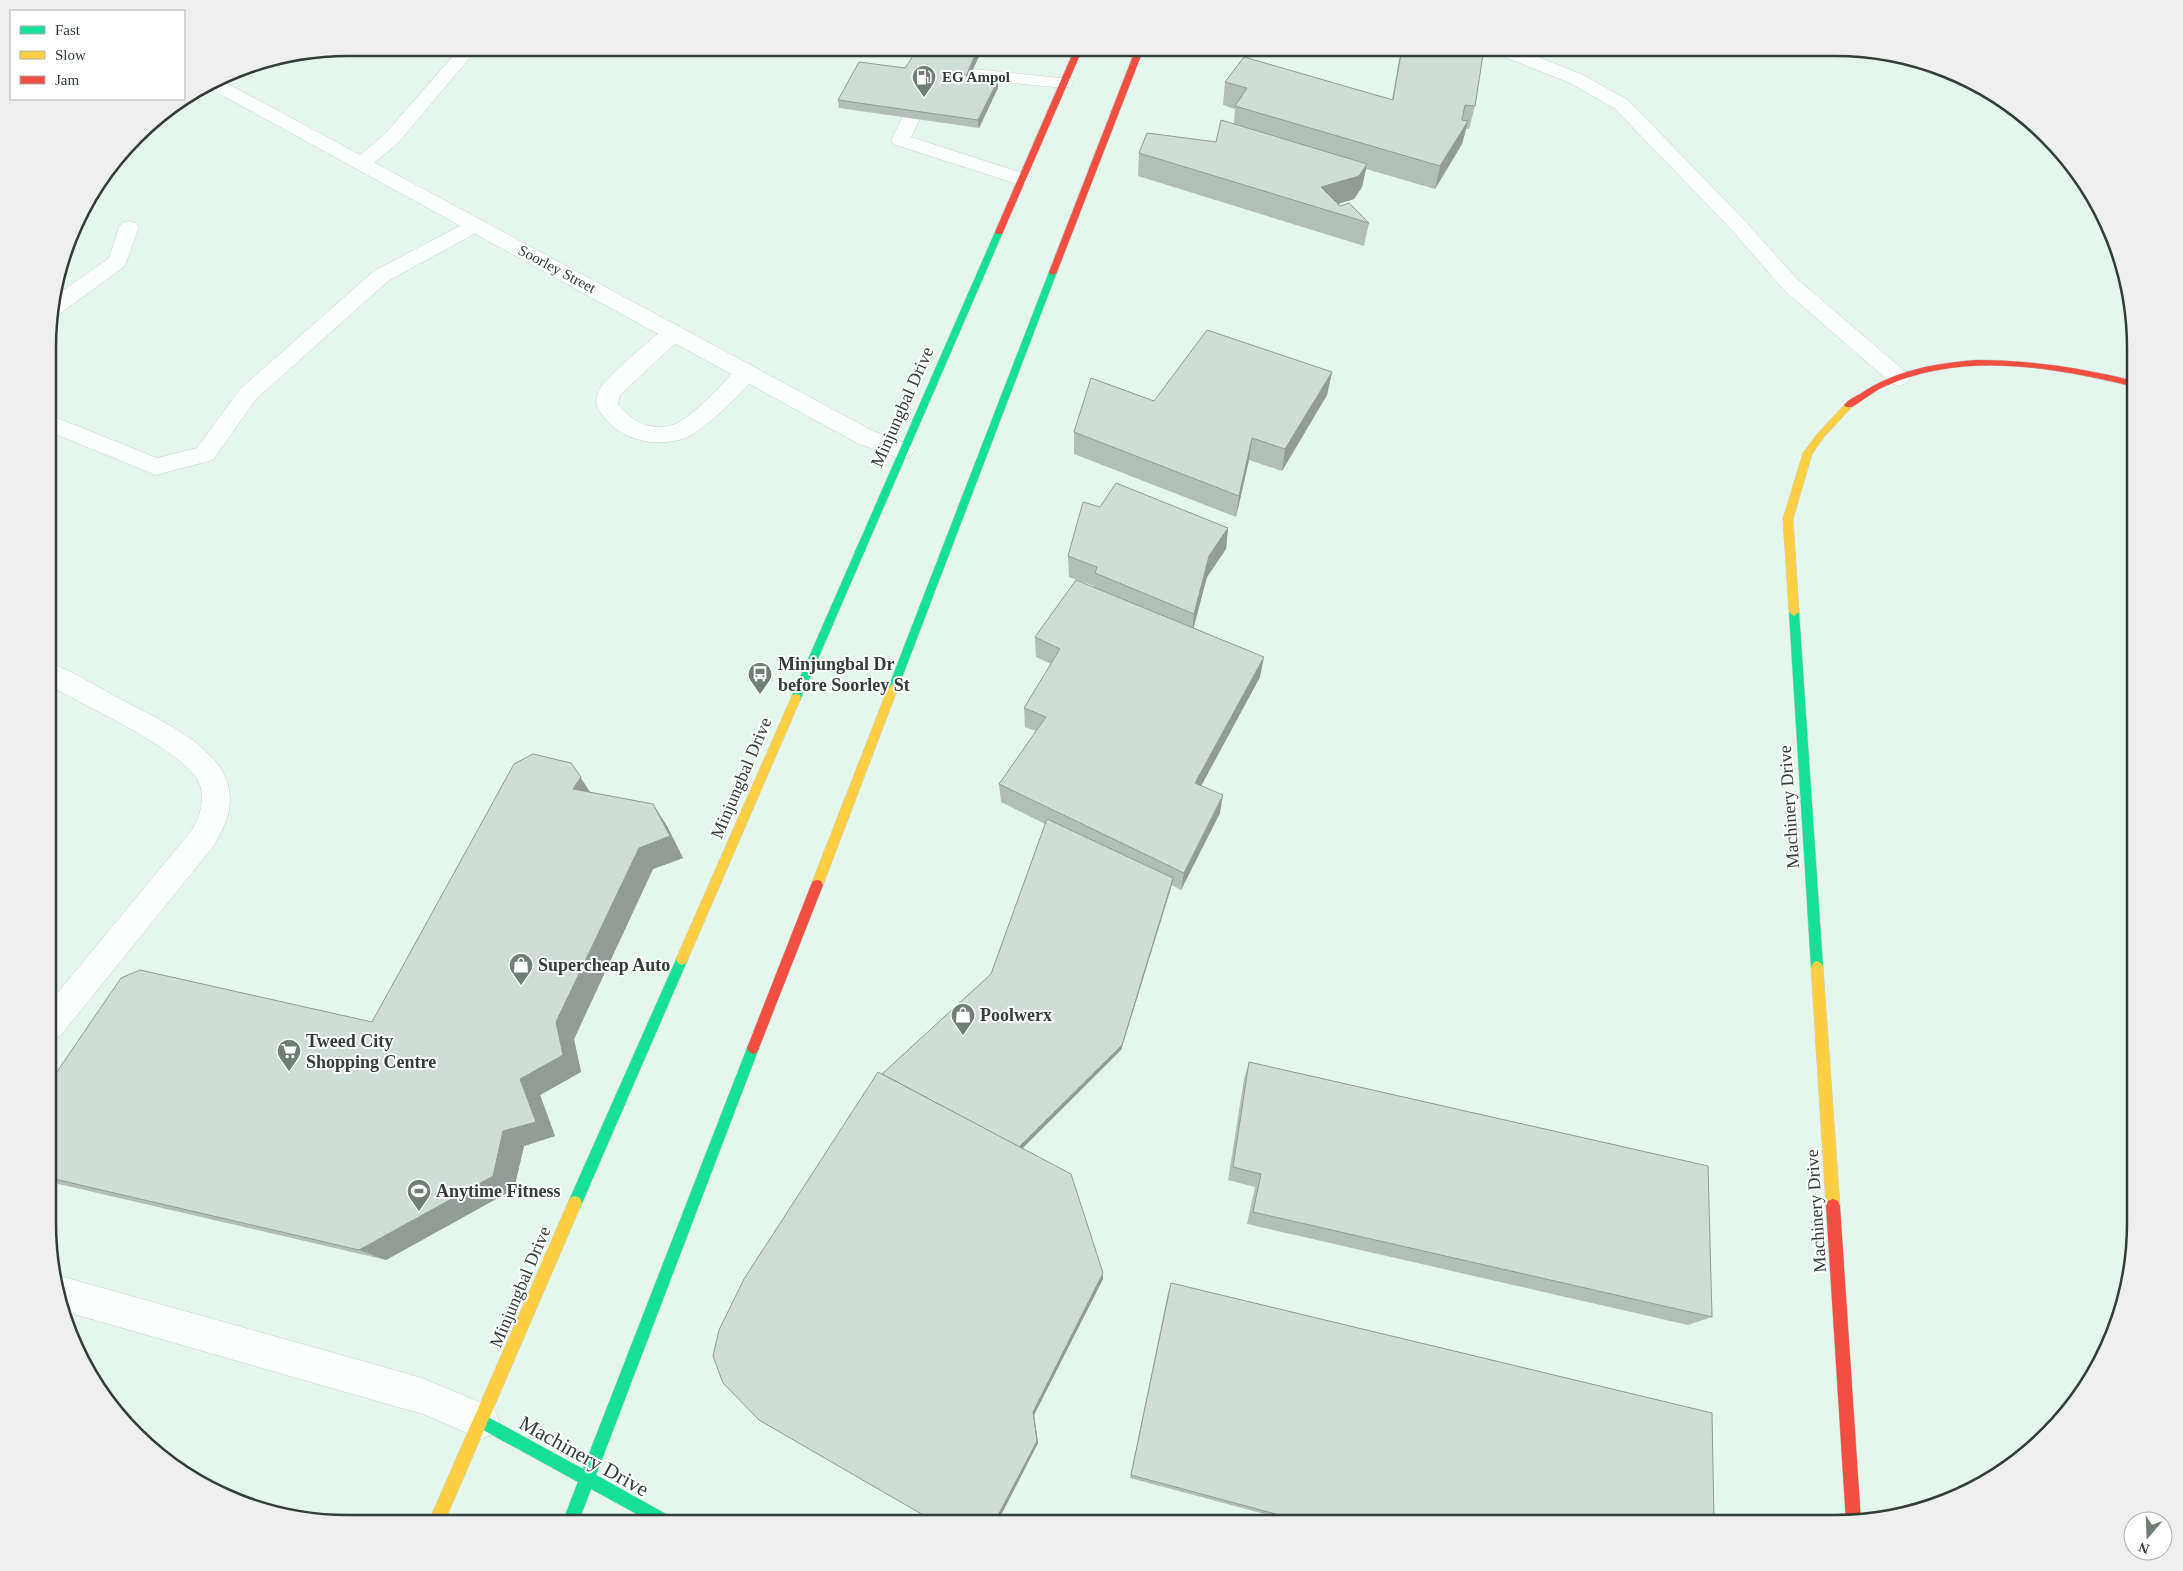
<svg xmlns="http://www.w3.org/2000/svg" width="2183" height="1571" viewBox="0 0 2183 1571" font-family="'Times New Roman',serif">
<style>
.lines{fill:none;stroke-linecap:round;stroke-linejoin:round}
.lane-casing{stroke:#c4d1ca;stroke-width:1}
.street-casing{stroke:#c4d1ca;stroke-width:1}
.fast-casing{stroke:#c4d1ca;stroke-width:1}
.slow-casing{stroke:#c4d1ca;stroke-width:1}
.jam-casing{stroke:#c4d1ca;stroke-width:1}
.lane{fill:#fbfefc;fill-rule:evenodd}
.street{fill:#fbfefc;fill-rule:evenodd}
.fast{fill:#16e098;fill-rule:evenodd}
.slow{fill:#ffcf43;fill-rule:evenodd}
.jam{fill:#f24e42;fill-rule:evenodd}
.wall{fill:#b3beb8}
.shaded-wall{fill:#929b96}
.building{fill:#d0ddd6;stroke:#929b96}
.labels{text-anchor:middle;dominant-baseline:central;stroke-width:4;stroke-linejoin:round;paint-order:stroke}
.far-poi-label{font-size:15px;font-weight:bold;fill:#313d36;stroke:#fff;text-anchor:start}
.far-street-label{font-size:15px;fill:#313d36;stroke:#fff}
.street-label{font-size:18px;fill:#313d36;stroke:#fff}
.poi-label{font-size:18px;font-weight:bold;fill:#313d36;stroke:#fff;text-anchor:start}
.near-street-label{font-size:21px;fill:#313d36;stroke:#fff}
.rim{fill:none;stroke:#313d36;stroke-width:2.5}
</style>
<rect width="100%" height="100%" fill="#e5f6ed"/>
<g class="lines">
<defs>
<g id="lane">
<polygon points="460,48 478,48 398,143 369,167 362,169 355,167 352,163 355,159 384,135"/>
<polygon points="1489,48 1515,48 1536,56 1583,75 1628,100 1745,221 1797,279 1907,373 1910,378 1907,383 1899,386 1891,383 1783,289 1731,229 1614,108 1570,83 1492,52"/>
<polygon points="935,65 1070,79 1073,83 1070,87 1064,88 941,76 911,137 1028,175 1031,179 1028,183 1021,185 1014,183 893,144 891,140 926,70 929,66"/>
<polygon points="476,219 483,221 486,225 483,229 388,281 256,399 213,460 156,475 50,432 50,415 157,458 197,448 240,389 374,271 469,221"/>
<polygon points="129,221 136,223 139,227 125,266 58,315 50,317 54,297 109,258 119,227 122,223"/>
<path d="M674,325L682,327L685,332L682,337L620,395L618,404C631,421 651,432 672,425C691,420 724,381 739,367L747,364L755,367L758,372C748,388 703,432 685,438C657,448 621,441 603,416C597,408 594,402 598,392C603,379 653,338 666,327Z"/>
<path d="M50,663C77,673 103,690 128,703C167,724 239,754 229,810C227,823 219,836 212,848L61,1035L50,1040V1002L192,830C200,816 206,799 199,783C186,751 83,705 50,686Z"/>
</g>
<g id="street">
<polygon points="219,79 873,431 910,445 914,451 910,457 902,459 857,443 207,87"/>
<polygon points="60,1276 398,1371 424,1379 494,1408 499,1421 494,1434 481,1439 423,1414 398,1407 67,1312 55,1278"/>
</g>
<g id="fast">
<polygon points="999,229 1003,232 801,698 800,701 792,701 791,698 995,232"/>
<polygon points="1053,269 1057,272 898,688 893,692 889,691 888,688 1049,272"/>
<polygon points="1794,608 1799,612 1823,967 1821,971 1817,973 1813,971 1811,967 1789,612"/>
<polygon points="682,953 686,955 688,959 580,1208 575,1210 570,1208 568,1203 570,1198 678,955"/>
<polygon points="753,1042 757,1044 759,1048 596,1475 673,1518 676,1523 653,1523 591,1489 578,1523 562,1523 578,1482 476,1426 474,1421 476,1416 481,1414 486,1416 583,1469 747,1048 749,1044"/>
</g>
<g id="slow">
<polygon points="1849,402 1852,403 1852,407 1824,437 1812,454 1793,519 1799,612 1794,616 1789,612 1783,519 1803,453 1818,433 1846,403"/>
<polygon points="893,684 898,688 823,885 821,889 817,890 813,889 811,885 888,688"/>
<polygon points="796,694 800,695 801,698 688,959 686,963 682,965 678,963 676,959 791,698 792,695"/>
<polygon points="1817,961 1821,963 1823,967 1840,1206 1838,1211 1833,1213 1828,1211 1826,1206 1811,967 1813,963"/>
<polygon points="575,1196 580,1198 582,1203 444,1523 428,1523 570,1198"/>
</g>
<g id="jam">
<polygon points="1075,48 1083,48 1003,232 1002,234 996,234 995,232"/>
<polygon points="1136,48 1144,48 1057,272 1053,275 1050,274 1049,272"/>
<path d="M1977,360C2031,360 2082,368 2135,381V387C2055,368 1967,351 1888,385C1875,390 1864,400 1852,407H1846L1844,405C1848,400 1854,397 1860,394C1895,370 1936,363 1977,360Z"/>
<polygon points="817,880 821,881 823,885 759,1048 757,1052 753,1054 749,1052 747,1048 811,885 813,881"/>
<polygon points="1833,1199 1838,1201 1840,1206 1861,1521 1846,1522 1826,1206 1828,1201"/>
</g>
</defs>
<use href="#lane" class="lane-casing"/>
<use href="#street" class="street-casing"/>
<use href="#fast" class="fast-casing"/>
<use href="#slow" class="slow-casing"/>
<use href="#jam" class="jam-casing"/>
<use href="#lane" class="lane"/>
<use href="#street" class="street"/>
<use href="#fast" class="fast"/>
<use href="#slow" class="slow"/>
<use href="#jam" class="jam"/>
</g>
<g class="wall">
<polygon points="918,48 983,48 970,76 998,88 979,128 839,108 838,100 905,68"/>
<polygon points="1397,48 1484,48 1475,106 1469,129 1466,129 1462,144 1435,189 1366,169 1362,187 1354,199 1338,204 1340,206 1369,223 1364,246 1138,176 1139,153 1216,142 1234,124 1235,109 1223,105 1225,82 1392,100 1400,54 1396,53"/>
<polygon points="1332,372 1327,395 1282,471 1249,460 1236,517 1074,454 1074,432 1154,401"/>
<polygon points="1100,507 1228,528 1226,549 1207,577 1193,628 1260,677 1201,786 1220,813 1181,890 1172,885 1121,1050 1022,1148 1103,1279 1034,1415 1038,1443 997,1523 937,1523 882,1074 991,974 1045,824 1001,802 999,784 1036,731 1025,727 1024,708 1051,664 1036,657 1035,637 1094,587 1094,586 1069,577 1068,556"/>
<polygon points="591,793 667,826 683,858 653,869 574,1039 581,1072 540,1095 555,1136 524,1146 514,1189 386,1260 50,1182 50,1082 372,1022"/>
<polygon points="1249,1062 1712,1317 1688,1325 1247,1224 1255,1187 1228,1180 1244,1079"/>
<polygon points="1171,1283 1714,1523 1298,1523 1130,1478 1168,1293"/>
</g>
<g class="shaded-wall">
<polygon points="978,48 983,48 966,84 966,76"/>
<polygon points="998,80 998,88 979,128 978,120"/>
<polygon points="1468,121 1462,144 1435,189 1440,166"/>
<polygon points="1367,164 1362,187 1354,199 1322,209 1321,187"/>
<polygon points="1332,372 1327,395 1282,471 1285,449"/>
<polygon points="1252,438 1249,460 1236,517 1239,496"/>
<polygon points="1228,528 1226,549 1207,577 1192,634 1194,614 1209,556"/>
<polygon points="1264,657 1260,677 1193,801 1195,783"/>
<polygon points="571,763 596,801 573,789"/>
<polygon points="1223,795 1220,813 1181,890 1184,873"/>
<polygon points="653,804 667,826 683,858 653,869 574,1039 581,1072 540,1095 555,1136 524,1146 514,1189 386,1260 359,1250 503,1131 520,1079 556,1022"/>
<polygon points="1173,878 1172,884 1121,1050 1018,1153 1017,1149"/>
<polygon points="1103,1273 1103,1279 1034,1415 1038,1443 997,1523 994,1523 1033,1412"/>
</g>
<g class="building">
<polygon points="918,48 978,48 966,76 998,80 978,120 838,100 859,62 905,68"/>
<polygon points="1402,48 1484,48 1475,106 1465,105 1462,120 1468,121 1440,166 1235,106 1247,88 1225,82 1244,57 1393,100"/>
<polygon points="1221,120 1367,164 1359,176 1321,187 1340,206 1349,203 1369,223 1139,153 1147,133 1216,142"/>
<polygon points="1207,330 1332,372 1285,449 1252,438 1239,496 1074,432 1091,378 1154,401"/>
<polygon points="1116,483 1228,528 1209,556 1194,614 1095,573 1097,567 1068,556 1083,502 1100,507"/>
<polygon points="1076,580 1264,657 1195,783 1223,795 1184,873 999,784 1046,717 1024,708 1060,649 1035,637"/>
<polygon points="533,754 571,763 581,777 573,789 653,804 670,836 639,848 556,1022 563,1055 520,1079 536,1122 503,1131 493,1176 359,1250 50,1178 50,1082 121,978 140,970 372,1022 514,764"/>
<polygon points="1047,819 1173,878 1122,1045 1019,1147 882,1074 991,974"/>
<polygon points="1249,1062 1708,1166 1712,1317 1253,1212 1261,1174 1233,1167"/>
<polygon points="878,1072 1071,1174 1103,1273 1033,1412 1037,1441 994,1523 937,1523 759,1420 723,1383 713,1356 719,1330 744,1279"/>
<polygon points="1171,1283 1712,1413 1714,1523 1309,1523 1131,1475"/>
</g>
<defs>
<symbol id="fuel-pin" viewBox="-11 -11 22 30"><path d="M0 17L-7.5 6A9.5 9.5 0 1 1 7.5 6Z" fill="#707e76" stroke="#fff"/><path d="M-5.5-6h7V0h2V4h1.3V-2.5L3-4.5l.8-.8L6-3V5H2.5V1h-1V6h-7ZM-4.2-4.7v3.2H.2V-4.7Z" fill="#fff"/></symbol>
<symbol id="bus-pin" viewBox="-11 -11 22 30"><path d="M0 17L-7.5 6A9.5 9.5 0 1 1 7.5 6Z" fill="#707e76" stroke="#fff"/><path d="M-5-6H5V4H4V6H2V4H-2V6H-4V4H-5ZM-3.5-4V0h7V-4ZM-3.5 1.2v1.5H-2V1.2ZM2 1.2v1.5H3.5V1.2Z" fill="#fff"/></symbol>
<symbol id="shop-pin" viewBox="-11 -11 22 30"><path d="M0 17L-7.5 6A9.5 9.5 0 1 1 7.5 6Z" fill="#707e76" stroke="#fff"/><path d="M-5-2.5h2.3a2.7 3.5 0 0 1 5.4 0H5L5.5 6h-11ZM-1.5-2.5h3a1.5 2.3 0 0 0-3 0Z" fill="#fff"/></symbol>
<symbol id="supermarket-pin" viewBox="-11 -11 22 30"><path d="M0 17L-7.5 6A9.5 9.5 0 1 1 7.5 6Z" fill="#707e76" stroke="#fff"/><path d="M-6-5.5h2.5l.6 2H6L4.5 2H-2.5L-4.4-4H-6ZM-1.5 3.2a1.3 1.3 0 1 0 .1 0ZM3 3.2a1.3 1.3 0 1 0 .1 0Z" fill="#fff"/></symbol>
<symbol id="stadium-pin" viewBox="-11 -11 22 30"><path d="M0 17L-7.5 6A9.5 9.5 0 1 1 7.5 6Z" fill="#707e76" stroke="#fff"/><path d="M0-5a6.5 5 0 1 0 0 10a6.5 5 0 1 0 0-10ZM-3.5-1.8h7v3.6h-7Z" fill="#fff"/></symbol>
</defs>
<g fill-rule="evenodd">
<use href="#fuel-pin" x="910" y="63" width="28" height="38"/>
<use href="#bus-pin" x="746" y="660" width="28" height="38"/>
<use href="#shop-pin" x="507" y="951" width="28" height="38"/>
<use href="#shop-pin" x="949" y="1001" width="28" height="38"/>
<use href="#supermarket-pin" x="275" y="1037" width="28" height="38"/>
<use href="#stadium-pin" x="405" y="1177" width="28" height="38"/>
</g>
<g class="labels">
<g class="far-poi-label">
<text x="942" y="77">EG Ampol</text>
</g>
<g class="far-street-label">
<text transform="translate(557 269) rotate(28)">Soorley Street</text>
</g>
<g class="street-label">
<text transform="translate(902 407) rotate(-66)">Minjungbal Drive</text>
<text transform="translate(741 778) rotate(-67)">Minjungbal Drive</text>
<text transform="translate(1789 807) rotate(-94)">Machinery Drive</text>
<text transform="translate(1816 1211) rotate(-94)">Machinery Drive</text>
<text transform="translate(520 1287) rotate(-67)">Minjungbal Drive</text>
</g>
<g class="poi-label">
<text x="778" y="664">Minjungbal Dr<tspan x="778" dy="21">before Soorley St</tspan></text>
<text x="538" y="965">Supercheap Auto</text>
<text x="980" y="1015">Poolwerx</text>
<text x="306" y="1041">Tweed City<tspan x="306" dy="21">Shopping Centre</tspan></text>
<text x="436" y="1191">Anytime Fitness</text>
</g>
<g class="near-street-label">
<text transform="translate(584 1456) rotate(29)">Machinery Drive</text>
</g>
</g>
<path d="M0 0H2183V1571H0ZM348 56H1835A292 292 0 0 1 2127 348V1223A292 292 0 0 1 1835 1515H348A292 292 0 0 1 56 1223V348A292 292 0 0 1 348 56Z" fill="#efefef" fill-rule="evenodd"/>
<path class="rim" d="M348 56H1835A292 292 0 0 1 2127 348V1223A292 292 0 0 1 1835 1515H348A292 292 0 0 1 56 1223V348A292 292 0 0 1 348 56Z"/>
<rect x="10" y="10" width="175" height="90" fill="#ffffff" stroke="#adb1af"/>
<rect x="20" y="26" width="25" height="8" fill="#16e098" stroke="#adb1af"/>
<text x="55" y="35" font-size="15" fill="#313d36">Fast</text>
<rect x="20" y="51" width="25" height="8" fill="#ffcf43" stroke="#adb1af"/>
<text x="55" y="60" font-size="15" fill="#313d36">Slow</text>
<rect x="20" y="76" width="25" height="8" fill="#f24e42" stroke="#adb1af"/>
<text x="55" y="85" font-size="15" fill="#313d36">Jam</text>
<g transform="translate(2148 1536) rotate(199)"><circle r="24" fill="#ffffff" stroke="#adb1af"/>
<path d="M0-4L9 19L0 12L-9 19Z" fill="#707e76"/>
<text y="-8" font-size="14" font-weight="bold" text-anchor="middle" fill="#313d36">N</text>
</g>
</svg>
